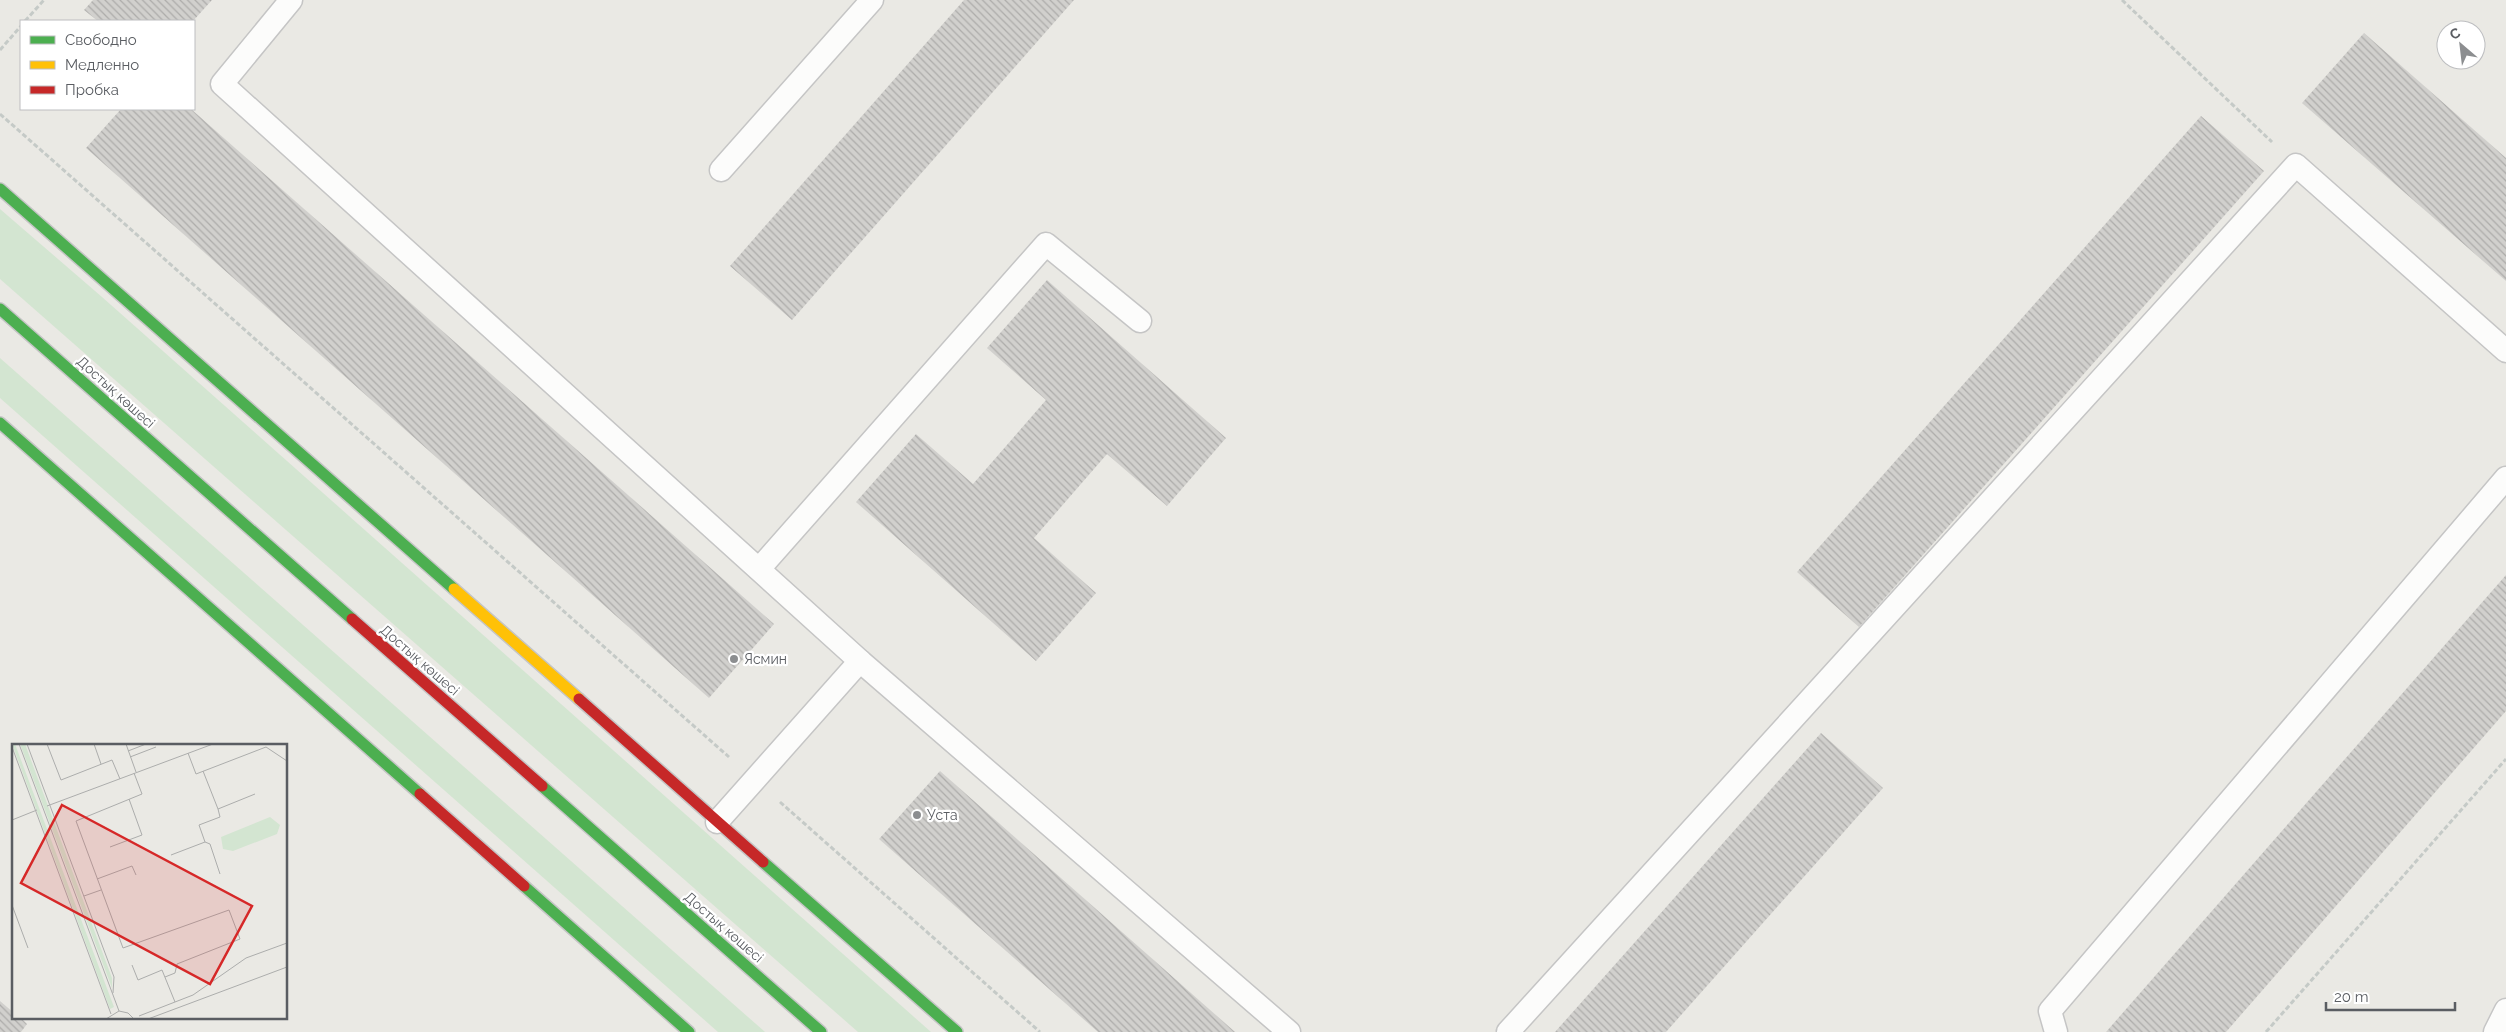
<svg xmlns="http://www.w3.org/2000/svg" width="2506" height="1032" viewBox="0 0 2506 1032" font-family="Raleway,sans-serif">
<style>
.green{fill:#d3e5d1}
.building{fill:url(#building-back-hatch)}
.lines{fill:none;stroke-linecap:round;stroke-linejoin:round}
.lane-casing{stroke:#c5c5c5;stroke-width:25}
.fast-casing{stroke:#c5c5c5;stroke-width:14}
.slow-casing{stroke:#c5c5c5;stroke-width:14}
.jam-casing{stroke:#c5c5c5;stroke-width:14}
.path{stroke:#c5cac7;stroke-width:3;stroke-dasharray:5 2.5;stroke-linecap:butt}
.lane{stroke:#fcfcfb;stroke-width:22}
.fast{stroke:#4caf50;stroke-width:11}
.slow{stroke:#ffc107;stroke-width:11}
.jam{stroke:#c62828;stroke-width:11}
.poi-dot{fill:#8c8e90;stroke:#fff;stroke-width:2}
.labels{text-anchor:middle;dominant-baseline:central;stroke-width:4.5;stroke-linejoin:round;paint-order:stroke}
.street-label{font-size:14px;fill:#5a5d62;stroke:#fff}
.poi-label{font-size:14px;fill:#5a5d62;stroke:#fff;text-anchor:start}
.inset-road{fill:none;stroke:#acadac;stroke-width:1}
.view{fill:#d62828;fill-opacity:0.15;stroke:#d62828;stroke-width:2.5}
.inset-edge{fill:none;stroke:#5a5d62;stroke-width:2.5}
</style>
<defs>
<pattern id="building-back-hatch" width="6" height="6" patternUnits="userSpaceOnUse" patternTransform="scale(1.25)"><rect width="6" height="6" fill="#d1d0cd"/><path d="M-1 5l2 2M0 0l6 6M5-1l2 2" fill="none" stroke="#adacaa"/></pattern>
</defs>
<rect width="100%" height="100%" fill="#eae9e4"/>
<g class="green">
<polygon points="0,209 102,297 931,1032 858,1032 0,279"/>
<polygon points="0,358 765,1032 718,1032 0,398"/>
</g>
<g class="building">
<polygon points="93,0 212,0 193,21 98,21 84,10"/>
<polygon points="964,0 1074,0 792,320 730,266"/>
<polygon points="2364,33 2506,158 2506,281 2302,103"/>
<polygon points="121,109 191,109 774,624 709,698 86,148"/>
<polygon points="2201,116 2264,171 1859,627 1797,572"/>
<polygon points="1047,280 1226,438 1167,506 1107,454 1034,538 1096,593 1036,661 856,502 916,434 973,484 1046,400 987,348"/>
<polygon points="2506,575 2506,711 2226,1032 2106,1032"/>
<polygon points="1821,733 1883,788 1666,1032 1555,1032"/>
<polygon points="940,771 1235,1032 1098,1032 879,839"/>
<polygon points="0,1001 14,1013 14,1018 21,1018 27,1024 21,1032 0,1032"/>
</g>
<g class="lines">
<defs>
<g id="lane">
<polyline points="291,0 222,84 860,661 1289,1032"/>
<polyline points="721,170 872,0"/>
<polyline points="759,569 1046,244 1140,321"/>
<polyline points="717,822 860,661"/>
<polyline points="1508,1032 2296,165 2506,351"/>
<polyline points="2056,1032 2050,1011 2506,478"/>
<polyline points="2495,1032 2506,1010"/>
</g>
<g id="fast">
<polyline points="0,189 454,589"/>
<polyline points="0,309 352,619"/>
<polyline points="0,423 420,794"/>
<polyline points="542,786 821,1032"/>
<polyline points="763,862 957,1032"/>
<polyline points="524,886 689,1032"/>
</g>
<polyline id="slow" points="454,589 579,699"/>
<g id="jam">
<polyline points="352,619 542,786"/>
<polyline points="579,699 763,862"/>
<polyline points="420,794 524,886"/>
</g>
</defs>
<use href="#lane" class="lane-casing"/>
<use href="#fast" class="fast-casing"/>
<use href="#slow" class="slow-casing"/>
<use href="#jam" class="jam-casing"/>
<g class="path">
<polyline points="2122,0 2272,142"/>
<polyline points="25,21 44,0"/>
<polyline points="0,50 21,26"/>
<polyline points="0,114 729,757"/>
<polyline points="780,802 1040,1032"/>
<polyline points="2266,1032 2506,759"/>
</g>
<use href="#lane" class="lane"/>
<use href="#fast" class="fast"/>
<use href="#slow" class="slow"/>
<use href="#jam" class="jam"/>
</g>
<g class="poi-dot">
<circle cx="734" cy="659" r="5"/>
<circle cx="917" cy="815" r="5"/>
</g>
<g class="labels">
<g class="street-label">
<text transform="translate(116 392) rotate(42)">Достық көшесі</text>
<text transform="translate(420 660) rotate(41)">Достық көшесі</text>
<text transform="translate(724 927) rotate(41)">Достық көшесі</text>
</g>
<g class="poi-label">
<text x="744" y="659">Ясмин</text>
<text x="927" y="815">Уста</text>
</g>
</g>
<g transform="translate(12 744)">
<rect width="275" height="275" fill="#eae9e4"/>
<path d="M0,0H3L102,263L98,265ZM8,0H13L100,234V244ZM258,73L268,81L265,90L221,107L211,105L209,93Z" fill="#d3e5d1"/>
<path class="inset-road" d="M7,0L107,267M15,0L102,233L101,249M35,0L49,36L100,16L108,35M82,0L89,20M114,0L124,28M0,3L99,270M116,7L134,0M176,9L184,30L254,3L275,17M118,13L144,3M191,27L206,65L243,50M122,29L130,50L64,77L111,204L217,166L228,195L165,220L163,229L153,233M35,62L201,0M0,76L25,66M193,98L198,100L208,130M98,103L130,91L117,55M159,111L193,98L187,81L208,73L206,65M85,135L120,122L124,131M72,152L89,146M0,161L16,204M120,221L126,236L150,226L163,258M127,272L181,251L234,214L275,199M94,275L107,267L116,269L122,275M136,275L275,223"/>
<path class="view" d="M50,61L240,162L198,240L9,139Z"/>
<rect width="275" height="275" class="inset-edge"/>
</g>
<rect x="20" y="20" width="175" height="90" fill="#ffffff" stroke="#bdbec0"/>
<rect x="30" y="36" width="25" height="8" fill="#4caf50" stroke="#bdbec0"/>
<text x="65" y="45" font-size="15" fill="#5a5d62">Свободно</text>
<rect x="30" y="61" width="25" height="8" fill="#ffc107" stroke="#bdbec0"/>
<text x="65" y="70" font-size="15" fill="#5a5d62">Медленно</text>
<rect x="30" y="86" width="25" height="8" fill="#c62828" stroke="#bdbec0"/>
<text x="65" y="95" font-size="15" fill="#5a5d62">Пробка</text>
<g transform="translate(2461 45) rotate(332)"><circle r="24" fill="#ffffff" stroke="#bdbec0"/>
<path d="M0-4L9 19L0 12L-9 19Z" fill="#8c8e90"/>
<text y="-8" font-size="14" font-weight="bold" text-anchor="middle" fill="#5a5d62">С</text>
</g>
<path d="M2326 1002v8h129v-8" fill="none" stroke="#5a5d62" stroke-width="2.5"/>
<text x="2334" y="1002" font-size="15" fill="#5a5d62" stroke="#ffffff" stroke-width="4" paint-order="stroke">20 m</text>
</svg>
